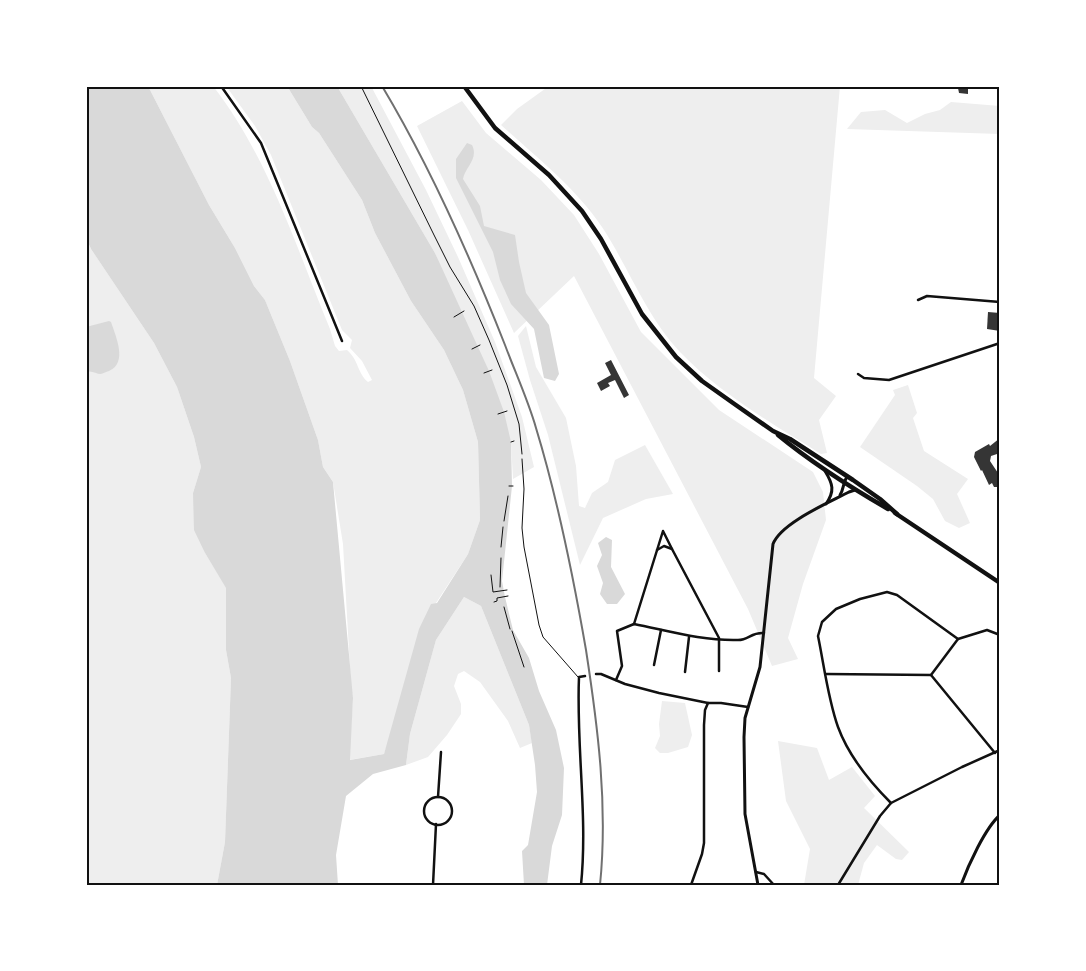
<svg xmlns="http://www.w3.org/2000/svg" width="1086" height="971" viewBox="0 0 1086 971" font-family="'Fira Sans',sans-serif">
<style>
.green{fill:#eee}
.water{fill:#d9d9d9}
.building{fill:#353535}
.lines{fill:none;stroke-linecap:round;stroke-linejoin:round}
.path{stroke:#111;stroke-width:1}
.service{stroke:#111;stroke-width:1}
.minor{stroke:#111;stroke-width:2.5}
.tertiary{stroke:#111;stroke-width:3}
.primary{stroke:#111;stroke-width:4.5}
.rail{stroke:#707070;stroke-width:2}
.neatline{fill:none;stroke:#111;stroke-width:2}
</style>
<rect width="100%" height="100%" fill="#fff"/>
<g class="green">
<path d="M148,86H213C269,158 296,247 330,329L335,346L339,351L347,350C359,360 357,373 368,382L372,380L362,361L350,348L352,340L342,330L271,155L255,126L226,86H287L312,127L319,133L362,200L375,233L411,301L444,350L463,390L478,442L480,520L468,554L436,603L384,754L349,760L353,698L351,687L343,544L333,482L323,467L318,440L290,361L265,300L254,286L235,248L209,205Z"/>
<polygon points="337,86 371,86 426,190 458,257 495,342 522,417 534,467 513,479 511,442 435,253"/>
<path d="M549,86H840L814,378L836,396L819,420L827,453L821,454C774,425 718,392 680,352C646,316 629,268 602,227C575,187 536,157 501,125L517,109Z"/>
<polygon points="462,101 486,133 541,180 574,215 599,254 641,332 719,410 813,472 823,492 826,520 803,584 788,638 798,659 772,666 748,609 574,276 514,333 468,230 417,126"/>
<polygon points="951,102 1000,106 1000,134 847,129 861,112 885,110 907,123 925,114 940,110"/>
<polygon points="86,238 91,249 154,343 177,387 194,437 201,467 193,493 205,553 226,587 226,650 231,678 225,842 217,885 86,885"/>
<polygon points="526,326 536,367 566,418 576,466 579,506 585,508 592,493 608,482 615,460 645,445 673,494 646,499 603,518 580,565 548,435 530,380 518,336"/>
<polygon points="908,385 917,413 913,418 924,451 968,479 957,494 970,523 959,528 945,521 933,499 917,486 860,447 895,395 893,390"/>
<polygon points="464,597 481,606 529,725 532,743 520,748 508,721 480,682 464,671 458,674 454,686 461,704 461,714 447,735 428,757 406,765 410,734 436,640"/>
<polygon points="662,701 685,703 692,735 688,747 668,753 660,753 655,748 660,736 659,724"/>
<polygon points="778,741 817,748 829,780 852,767 875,796 864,808 909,852 902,860 896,859 877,845 864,863 858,885 804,885 810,849 786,801"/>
</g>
<g class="water">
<polygon points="86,86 148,86 209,205 235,248 254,286 265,300 290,361 318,440 323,467 333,482 353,698 350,760 384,754 419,629 431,604 437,603 468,554 480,520 478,442 463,390 444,350 411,301 375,233 362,200 319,133 312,127 287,86 337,86 435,253 489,371 504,412 511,442 512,486 502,581 505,597 513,630 529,658 539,691 556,730 564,768 562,815 552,846 547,885 524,885 522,851 528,845 537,792 535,765 529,725 481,606 464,597 436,640 410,734 406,765 373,774 346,796 336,855 338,885 217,885 225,842 231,678 226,650 226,588 205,553 194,530 193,493 201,467 194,437 177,387 154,343 91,249 86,238"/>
<path d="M467,143L472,145C479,159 465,167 463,179L480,206L484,226L515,235L519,262L526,293L549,325L559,374L555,381L544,378L534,329L511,304L500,280L493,252L456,178V159Z"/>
<path d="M109,321L111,322C116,337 128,363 109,371C108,371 102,374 101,374C96,374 92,370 86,372V327Z"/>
<polygon points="606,537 612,540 611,567 625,594 617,604 607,604 600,594 603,583 597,566 602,555 598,543"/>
</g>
<g class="building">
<polygon points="960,86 968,86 968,94 959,93 958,88"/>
<polygon points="988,312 1000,313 1000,331 987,329"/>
<polygon points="611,360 629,395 624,398 615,380 608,383 610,386 601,391 597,383 611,375 605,363"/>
<polygon points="1000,438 1000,453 991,456 990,461 1000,476 1000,491 997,490 998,487 994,487 992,483 989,485 982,470 981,471 974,457 975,452 989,444 990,446"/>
</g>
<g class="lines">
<g class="path">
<polyline points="361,86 434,235 450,267 474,306 489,340 507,385 519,424 522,454"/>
<polyline points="454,317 464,311"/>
<polyline points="472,349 480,345"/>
<polyline points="484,373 492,370"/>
<polyline points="498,414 507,411"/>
<polyline points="511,442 514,441"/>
<polyline points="509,486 513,486"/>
<polyline points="504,521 508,496"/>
<polyline points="501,547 503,527"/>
<polyline points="491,575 493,592 507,590"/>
<polyline points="500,587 501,558"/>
<polyline points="494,602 497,601 497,598 508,596"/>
<polyline points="504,607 510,629"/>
<polyline points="512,631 524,667"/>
</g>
<polyline class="service" points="522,459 524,489 522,528 524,547 539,625 543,637 578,677"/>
<g class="minor">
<polyline points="221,86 261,143 342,341"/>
<polyline points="918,300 927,296 1000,302"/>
<polyline points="858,374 864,378 889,380 1000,343"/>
<polyline points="657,550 664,546 672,549 719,638 719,671"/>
<path d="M634,624C669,631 702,641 738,640C749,640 751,632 764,633"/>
<polyline points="634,624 663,531 672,549"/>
<polyline points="654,665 661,630"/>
<polyline points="685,672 689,637"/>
<polyline points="596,674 601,674 625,684 659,693 708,703 721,703 748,707"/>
<polyline points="826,674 931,675 995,753"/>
<polyline points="931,675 958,639"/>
<polyline points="616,680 622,666 617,631 634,624"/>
<polyline points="438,797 441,752"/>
<circle cx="438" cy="811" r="14"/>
<path d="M891,803C869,781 849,757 838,727C828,699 824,665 818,636L822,622L836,609L860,599L887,592L897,595L958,639L987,630L1000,635"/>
<polyline points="756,872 764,874 774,885"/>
<polyline points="433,885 436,824"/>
<path d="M581,885C588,816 576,746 579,677L585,676"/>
<polyline points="691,885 702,854 704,843 704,725 705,710 708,703"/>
<polyline points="838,885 880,816 891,803 962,767 1000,750"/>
</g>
<g class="tertiary">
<path d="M825,471C833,484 835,491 826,504"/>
<path d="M840,495C844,489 843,482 847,477"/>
<path d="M758,885L745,814L744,737L745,718L760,667L773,544C781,523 828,503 849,492L855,490"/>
<path d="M961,885C968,866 985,828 1000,815"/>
</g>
<g class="primary">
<polyline points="464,86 495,128 549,175 582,211 601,239 642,314 676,357 702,381 733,403 773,431 790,439 853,480 880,499 897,514"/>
<path d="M778,435C812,463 850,487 888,509"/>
<polyline points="895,513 1000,583"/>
</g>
<path class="rail" d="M382,86C431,168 470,256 505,345C515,372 528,400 536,428C558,500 573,575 586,650C598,728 608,806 600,885"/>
</g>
<rect width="1086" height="971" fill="none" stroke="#ffffff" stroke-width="175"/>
<rect x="88" y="88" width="910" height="796" class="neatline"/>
</svg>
